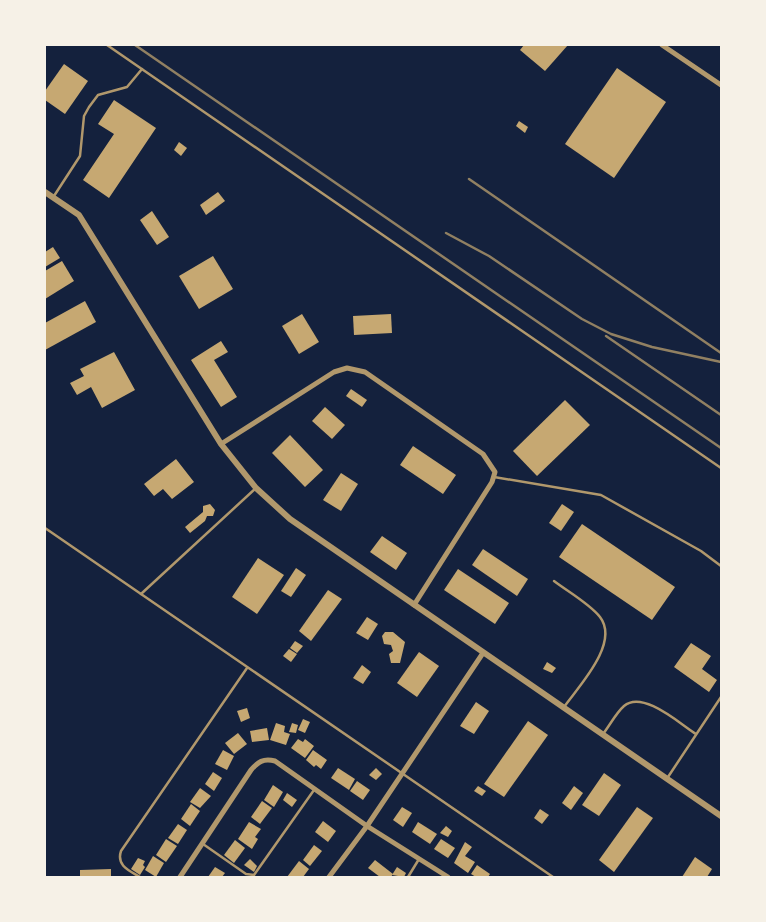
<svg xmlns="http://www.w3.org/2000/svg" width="766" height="922" viewBox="0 0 766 922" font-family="Arial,sans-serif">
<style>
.building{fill:#c6a872}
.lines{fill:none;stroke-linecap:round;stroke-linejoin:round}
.service{stroke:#b1986c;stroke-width:2.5}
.minor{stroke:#b1986c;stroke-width:5}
.tertiary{stroke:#b1986c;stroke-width:6}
.rail{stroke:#918062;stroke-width:2.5}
</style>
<rect width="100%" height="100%" fill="#14213d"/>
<g class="building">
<polygon points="524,45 568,45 545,71 520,50"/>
<polygon points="64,64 88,81 65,114 45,100 45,91"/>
<polygon points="617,68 666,102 614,178 565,144"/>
<polygon points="114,100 156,128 109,198 83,180 114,134 98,124"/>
<polygon points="519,121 528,127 525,133 516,126"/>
<polygon points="179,142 187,148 181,156 174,150"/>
<polygon points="218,192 225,201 206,215 200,205"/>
<polygon points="152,211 169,237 157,245 140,220"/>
<polygon points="53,247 60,258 45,267 45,252"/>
<polygon points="213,256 233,289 199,309 179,276"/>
<polygon points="62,261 74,281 45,299 45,271"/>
<polygon points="85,301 96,322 45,350 45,323"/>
<polygon points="302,314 319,342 299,354 282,326"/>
<polygon points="391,314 392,333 354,335 353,316"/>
<polygon points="221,341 228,352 214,360 237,397 221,407 191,360"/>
<polygon points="114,352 135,390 102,408 91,387 77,395 70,383 84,376 80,369"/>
<polygon points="351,389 367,400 362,407 346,396"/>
<polygon points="565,400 590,425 537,476 513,451"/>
<polygon points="325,407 345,425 332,439 312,421"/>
<polygon points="290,435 323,470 305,487 272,453"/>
<polygon points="413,446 456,475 443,494 400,465"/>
<polygon points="176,459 194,482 172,499 163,489 154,496 144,484"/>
<polygon points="341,473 358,484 341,511 323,500"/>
<polygon points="210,504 215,510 213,516 207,516 205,521 190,533 185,527 203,512 203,506"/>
<polygon points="562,504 574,512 561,531 549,523"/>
<polygon points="582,524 675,587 652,620 559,557"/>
<polygon points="382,536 407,553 396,570 370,552"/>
<polygon points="483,549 528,579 517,596 472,565"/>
<polygon points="258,558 284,575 257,614 232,597"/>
<polygon points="296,568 306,575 291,597 281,591"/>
<polygon points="458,569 509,603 495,624 444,590"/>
<polygon points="328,590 342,599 311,641 299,631"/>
<polygon points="367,617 378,624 368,640 356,633"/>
<polygon points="385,632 393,632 405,642 400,663 391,663 389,654 393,651 391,645 384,644 382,636"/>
<polygon points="295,641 303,646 297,653 290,648"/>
<polygon points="691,643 711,656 702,669 717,680 709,692 674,667"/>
<polygon points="289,649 297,654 291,662 283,656"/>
<polygon points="419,652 439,666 417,697 397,683"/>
<polygon points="547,662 556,668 552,673 543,669"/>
<polygon points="362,665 371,672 363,684 353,678"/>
<polygon points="476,702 489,711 474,734 460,726"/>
<polygon points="247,708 250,718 241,722 237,711"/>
<polygon points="303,719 310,722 305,733 298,730"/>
<polygon points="528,721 548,735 504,797 484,784"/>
<polygon points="276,723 285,726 284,732 290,734 286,745 270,740"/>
<polygon points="292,723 298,725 296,733 289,732"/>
<polygon points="267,728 269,740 252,742 250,731"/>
<polygon points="238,733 247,744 234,754 225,743"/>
<polygon points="298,739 303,742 305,739 314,746 305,758 291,748"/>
<polygon points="223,750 234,756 227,770 215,764"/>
<polygon points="313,750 327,760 321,769 316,765 314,767 306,760"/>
<polygon points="338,768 355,779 349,790 331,778"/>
<polygon points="376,768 382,774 376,780 369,775"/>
<polygon points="213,772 222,778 214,791 205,784"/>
<polygon points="604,773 621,785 599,816 582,805"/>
<polygon points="357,781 370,790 363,800 350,791"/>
<polygon points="273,785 283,792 274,807 264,800"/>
<polygon points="478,786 486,791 482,796 474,791"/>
<polygon points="574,786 583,793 571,810 562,803"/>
<polygon points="200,788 211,796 200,808 190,802"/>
<polygon points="287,793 297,800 292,807 283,800"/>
<polygon points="262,801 272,808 260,824 251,817"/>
<polygon points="191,804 200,811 190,826 181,819"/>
<polygon points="402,807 412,813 403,827 393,820"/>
<polygon points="637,807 653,818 614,872 599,860"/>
<polygon points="540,809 549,815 542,824 534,818"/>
<polygon points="323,821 336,831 328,842 315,832"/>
<polygon points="249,822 261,829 255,837 258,839 252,849 238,839"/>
<polygon points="418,822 437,834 430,844 412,832"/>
<polygon points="178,824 187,830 178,844 168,838"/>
<polygon points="446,826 452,831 448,837 440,833"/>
<polygon points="166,839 177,846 166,862 156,855"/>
<polygon points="441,839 455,848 448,858 434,849"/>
<polygon points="235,840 245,848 234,863 224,855"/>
<polygon points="465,842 472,847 465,856 475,862 468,873 454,863"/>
<polygon points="314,845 322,851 310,866 303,860"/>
<polygon points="153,856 164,863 156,877 145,870"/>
<polygon points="695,857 712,869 707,877 682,877"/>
<polygon points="138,858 145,861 143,865 145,867 140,875 131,869"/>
<polygon points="250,859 257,866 254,872 244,865"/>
<polygon points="375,860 393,874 391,877 380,877 368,868"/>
<polygon points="299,861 309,869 303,877 287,877"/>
<polygon points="477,865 490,874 488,877 476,877 471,874"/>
<polygon points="215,867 225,873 222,877 208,877"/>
<polygon points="397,867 406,873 404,877 392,875"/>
<polygon points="111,869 111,877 80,877 80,870"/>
</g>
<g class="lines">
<g class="service">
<polyline points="107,45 721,468"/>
<polyline points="54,196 80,156 84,116 89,107 98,95 127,87 142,69"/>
<polyline points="494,477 601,495 701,551 721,566"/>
<polyline points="256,488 141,594 553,877"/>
<polyline points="45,528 141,594"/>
<path d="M554,581C567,591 590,604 600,617C620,643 579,686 564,707"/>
<path d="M603,734C610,725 616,713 624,706C643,690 680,724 696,734"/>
<polyline points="668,777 721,697"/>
<polyline points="203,844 246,874 254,875 314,790"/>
<path d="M140,877C130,871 116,866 121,851L247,668"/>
<polyline points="408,877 419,859"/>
</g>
<g class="minor">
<polyline points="662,45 721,85"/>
<polyline points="221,444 334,372 347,368 365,372 483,454 495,472 492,482 414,605"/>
<path d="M180,877L251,770C258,762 263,758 275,761L367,826L448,877"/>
<polyline points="329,877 367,826 483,653"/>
</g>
<polyline class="tertiary" points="45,192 79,215 221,444 256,488 290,519 721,816"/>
<g class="rail">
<polyline points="135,45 721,448"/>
<polyline points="469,179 721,353"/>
<polyline points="446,233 489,256 582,319 611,334 652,347 721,362"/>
<polyline points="606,336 721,415"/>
</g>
</g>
<rect width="766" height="922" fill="none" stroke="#f6f1e7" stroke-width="92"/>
</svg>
